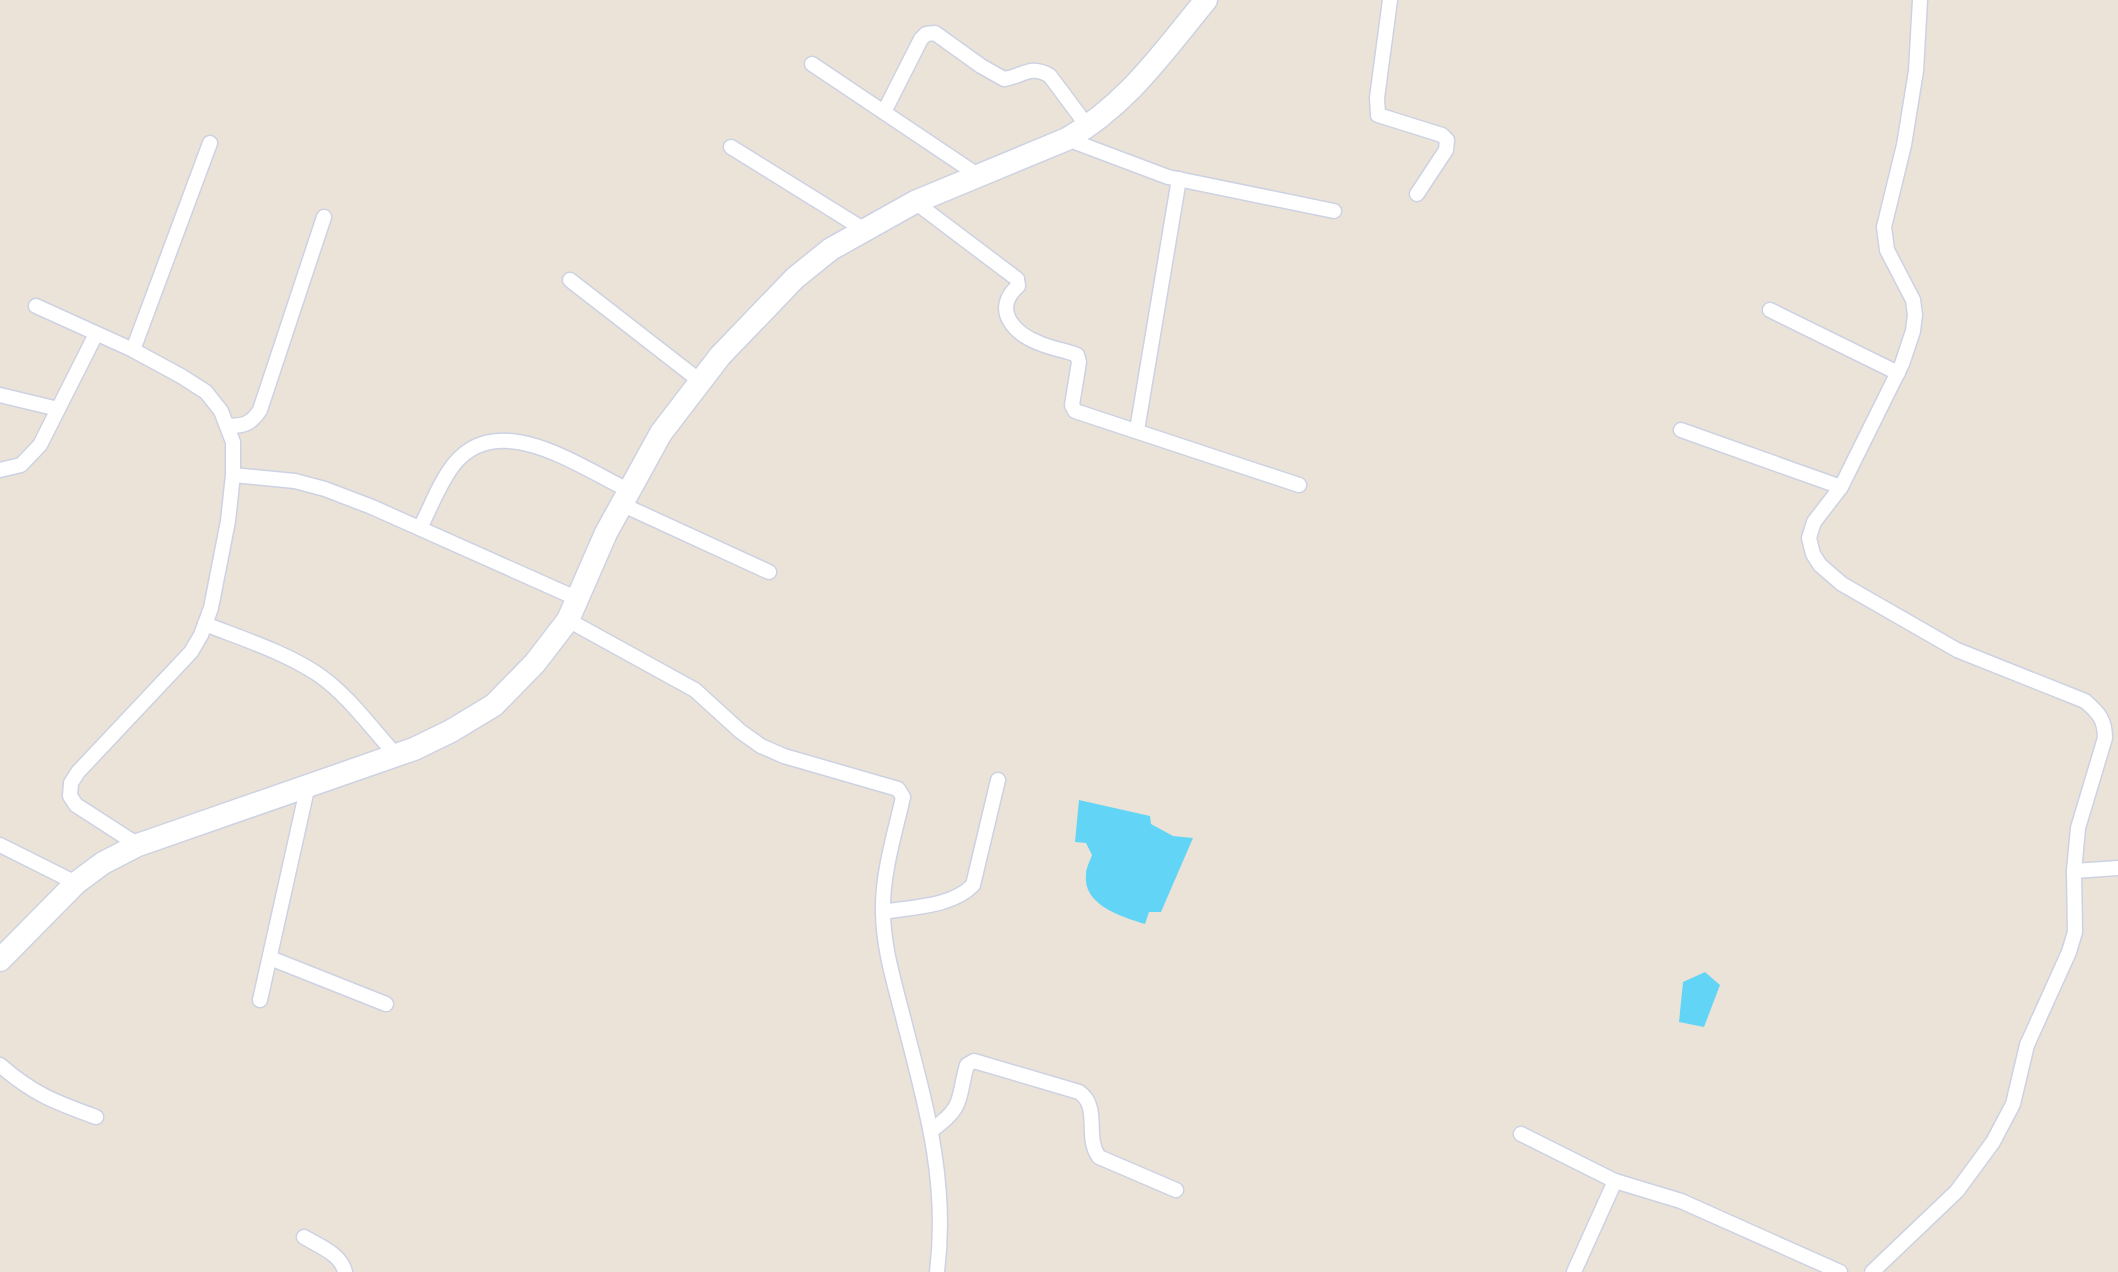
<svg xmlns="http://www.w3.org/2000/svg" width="2118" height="1272" viewBox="0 0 2118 1272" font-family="'Public Sans',sans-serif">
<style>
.water{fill:#62d5f7}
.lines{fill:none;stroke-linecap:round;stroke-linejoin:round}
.street-casing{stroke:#cdd2e3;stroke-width:17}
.secondary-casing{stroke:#cdd2e3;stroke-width:25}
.street{stroke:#fff;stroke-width:14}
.secondary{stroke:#fff;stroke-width:22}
</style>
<rect width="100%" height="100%" fill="#ece3d8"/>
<g class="water">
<path d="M1079,800L1150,816L1151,824L1173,836L1193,838L1161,912H1149L1145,924C1122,917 1082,905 1086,874C1086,868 1090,861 1092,855L1086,843L1075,842Z"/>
<polygon points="1705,972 1720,985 1704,1027 1679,1022 1683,982"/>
</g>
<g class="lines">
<defs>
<g id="street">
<polyline points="1390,0 1377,98 1378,115 1442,135 1447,140 1446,150 1417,194"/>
<polyline points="812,64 979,176"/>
<path d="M884,112L921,39L926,34L935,33L981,66L1004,79C1023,76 1031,64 1050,76L1088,127"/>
<polyline points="1067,139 1168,177 1334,211"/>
<polyline points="731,147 863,229"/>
<path d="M915,202L1017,279L1018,286C992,309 1013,333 1039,343C1052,349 1065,350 1077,355L1079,362L1072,405L1075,411L1299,485"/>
<polyline points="570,280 700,381"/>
<polyline points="36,306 133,350 181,376 206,392 221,411 233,442 233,475 228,521 211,608 201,635 191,652 78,772 71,783 70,796 76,805 138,845"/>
<polyline points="1770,310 1898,373"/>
<polyline points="133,350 210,143"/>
<polyline points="0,395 58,409"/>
<path d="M227,426C244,426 251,424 260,410L324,217"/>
<polyline points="1137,430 1179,179"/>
<polyline points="1681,430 1841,487"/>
<polyline points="0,470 21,465 40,445 96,334"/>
<polyline points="233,475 295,481 325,489 372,507 578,599"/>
<polyline points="621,504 769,572"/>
<path d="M420,528C431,507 440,481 455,463C500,409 580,467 628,490"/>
<path d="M568,620L695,690L740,731L761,746L784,756L898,789L903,797C895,833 882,874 883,911C883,949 896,988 905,1025C927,1109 948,1184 937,1272"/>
<path d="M205,624C243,639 285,652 319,675C349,696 372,729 396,755"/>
<polyline points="0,845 76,883"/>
<polyline points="2074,871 2118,868"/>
<path d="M883,912C911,907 952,907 973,885L998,780"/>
<polyline points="270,958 386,1004"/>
<polyline points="260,1000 308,785"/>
<path d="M0,1065C33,1094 55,1102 96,1117"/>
<path d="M932,1130C965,1106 957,1100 967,1065L974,1061L1079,1092C1101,1107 1084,1137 1099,1157L1176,1190"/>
<polyline points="1521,1134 1615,1181 1681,1201 1840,1272"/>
<path d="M304,1237C319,1246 341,1254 345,1272"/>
<polyline points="1574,1272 1615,1181"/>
<path d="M1872,1272L1957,1191L1993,1142L2013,1104L2027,1045L2069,952L2075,932L2074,871L2078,828L2105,738C2105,720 2099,713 2085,701L1957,650L1842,584L1820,565L1813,554L1809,538L1814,522L1841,487L1902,364L1913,331L1915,315L1913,300L1887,250L1884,227L1904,145L1916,71L1920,0"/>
</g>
<path id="secondary" d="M0,960L76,883L103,863L138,845L414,749L451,731L494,705L535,663L568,620L606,533L661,433L720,356L795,278L831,249L915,202L1067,139C1127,105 1163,52 1206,0"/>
</defs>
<use href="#street" class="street-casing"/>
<use href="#secondary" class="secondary-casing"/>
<use href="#street" class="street"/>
<use href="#secondary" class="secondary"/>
</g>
</svg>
